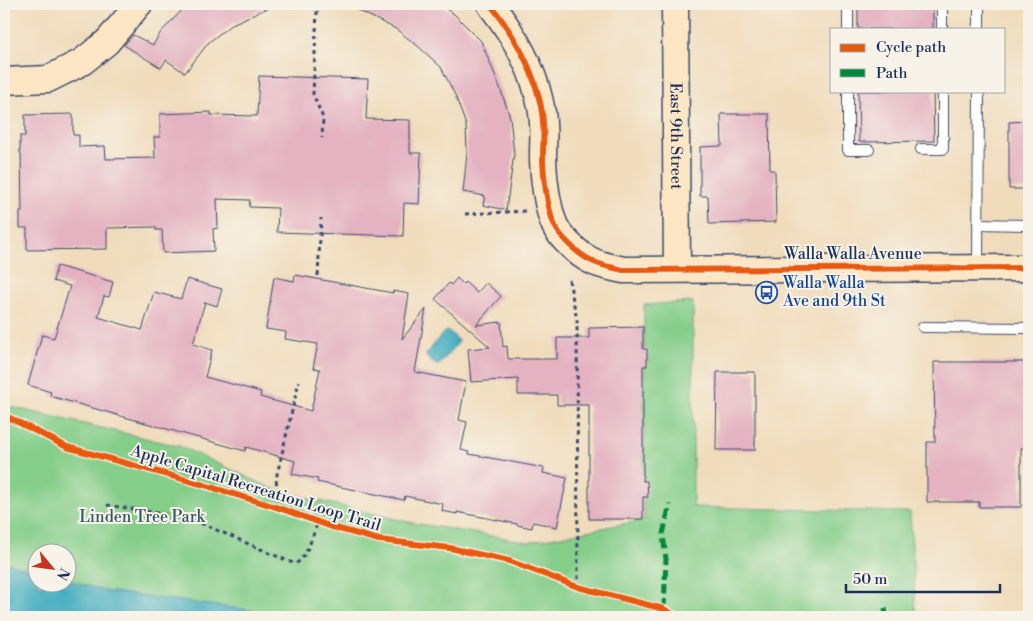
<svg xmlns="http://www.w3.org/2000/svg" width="1033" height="621" viewBox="0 0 1033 621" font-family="'Libre Bodoni',serif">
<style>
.green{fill:#85ce8a;stroke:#507e74}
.water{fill:#3facbe;stroke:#2d6e8e}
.building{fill:#e4b2c1}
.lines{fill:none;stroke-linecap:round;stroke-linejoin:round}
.lane-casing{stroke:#3b496c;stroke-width:12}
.secondary-casing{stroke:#3b496c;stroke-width:29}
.path{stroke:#3b496c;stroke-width:3;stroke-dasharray:4 4;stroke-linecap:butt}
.lane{stroke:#fff;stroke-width:10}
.secondary{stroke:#fce6c4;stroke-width:26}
.quiet{stroke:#00873e;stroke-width:5;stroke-dasharray:10 5;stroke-linecap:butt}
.cycleway-casing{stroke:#f7f3e8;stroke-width:9}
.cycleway{stroke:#e8590c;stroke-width:6}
.labels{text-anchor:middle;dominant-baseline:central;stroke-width:4;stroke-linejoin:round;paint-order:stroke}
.street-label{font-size:16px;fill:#1b2f5e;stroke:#f7f3e8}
.transit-label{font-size:16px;fill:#164399;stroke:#f7f3e8;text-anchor:start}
.park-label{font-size:16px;fill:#365769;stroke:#f7f3e8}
</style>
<rect width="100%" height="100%" fill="#f7f3e8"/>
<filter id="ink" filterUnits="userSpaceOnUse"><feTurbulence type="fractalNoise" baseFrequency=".02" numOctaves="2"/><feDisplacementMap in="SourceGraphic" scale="10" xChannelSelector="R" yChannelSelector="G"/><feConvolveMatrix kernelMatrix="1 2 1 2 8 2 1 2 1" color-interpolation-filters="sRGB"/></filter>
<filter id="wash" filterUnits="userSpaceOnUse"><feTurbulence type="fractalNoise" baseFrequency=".0096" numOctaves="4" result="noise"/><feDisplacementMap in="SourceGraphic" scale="20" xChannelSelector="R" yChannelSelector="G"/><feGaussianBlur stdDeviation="1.12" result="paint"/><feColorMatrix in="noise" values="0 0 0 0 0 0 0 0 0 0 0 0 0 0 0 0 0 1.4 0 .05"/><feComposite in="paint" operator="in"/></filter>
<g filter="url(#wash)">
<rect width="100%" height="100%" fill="#f0dcbb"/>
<polygon class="green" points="693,302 693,507 910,512 916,617 301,617 104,591 68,580 68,554 38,554 37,572 4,562 4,358 7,406 179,446 278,491 413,523 529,542 644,520 644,305"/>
<g class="water">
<path d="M447,331L451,333L458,340V343L439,365C434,365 429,360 426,356L427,353L444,332Z"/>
<polygon points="4,562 37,572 38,584 68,584 68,580 104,591 301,617 4,617"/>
</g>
<g id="blocks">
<g class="building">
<polygon points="188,4 277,4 232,24 209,42 185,73 166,60 161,68 124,45 133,35 153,45 161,32"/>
<polygon points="345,4 438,4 454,14 481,41 498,82 510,117 514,154 506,210 483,205 485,196 463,192 467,154 466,125 455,95 441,67 419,47 396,29"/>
<rect x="858" y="4" width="75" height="25"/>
<polygon points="259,76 368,79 366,119 410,120 410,153 421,153 419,204 404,203 403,236 277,232 278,208 249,207 250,200 217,199 218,228 213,229 214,251 163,253 162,230 156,230 156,227 107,228 107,249 27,250 27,228 20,228 20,212 22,212 21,153 20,153 20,136 25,136 25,115 73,114 73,135 79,135 79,147 105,146 106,159 155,158 154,137 160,137 160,114 211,112 211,115 257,116"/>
<polygon points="858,91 933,91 934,141 859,142"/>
<polygon points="721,114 769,114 770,170 775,170 776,222 709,224 708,196 700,196 700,147 722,146"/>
<polygon points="1029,121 1029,189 1009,189 1009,122"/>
<polygon points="57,266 113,282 109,297 104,296 98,317 142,330 154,292 181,299 187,279 222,289 217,306 205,302 193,344 212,350 205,377 261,392 260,397 311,411 320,369 313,368 318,344 285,339 286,332 266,329 274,277 294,281 295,275 393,293 393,291 409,294 402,339 426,309 415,372 466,382 459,420 467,422 461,450 469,452 469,454 544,468 543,473 567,478 557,527 533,522 532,528 517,525 517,524 457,512 457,514 442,511 443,504 405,496 404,500 317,482 318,479 292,474 295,461 246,447 245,451 50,396 51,392 28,385 42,335 54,338 70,286 53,281"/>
<polygon points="457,278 463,284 465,282 477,293 486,283 501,296 476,325 501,322 503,347 507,346 508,359 557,359 557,338 589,338 589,328 643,327 643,349 647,349 647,366 643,366 643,481 647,481 648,497 643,497 643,519 589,519 589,405 557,405 557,395 518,395 518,379 471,382 468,349 490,347 435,299 449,283 451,285"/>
<polygon points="934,362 1029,362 1029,448 1021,448 1021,507 979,507 979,502 927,502 927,442 935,442"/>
<polygon points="717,372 755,372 755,450 716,450"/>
</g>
</g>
</g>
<g filter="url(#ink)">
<use href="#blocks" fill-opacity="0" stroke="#3b496c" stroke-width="1"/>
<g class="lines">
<defs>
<g id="lane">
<polyline points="848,4 848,29"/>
<polyline points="942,4 942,29"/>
<polyline points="979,29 979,4"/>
<polyline points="848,91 848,150 869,150"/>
<polyline points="921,149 943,149 943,91"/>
<polyline points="978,224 1029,225"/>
<polyline points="978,267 979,91"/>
<polyline points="923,327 1029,328"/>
</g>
<g id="secondary">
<path d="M490,4C512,32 531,63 539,98C541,106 543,116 543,124C544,134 543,144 543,155C543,175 547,208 555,226C561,238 578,254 590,260C600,266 612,267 623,270L1029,268"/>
<path id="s1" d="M675,4L677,269"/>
<polyline points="4,81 48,79 82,62 107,42 139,4"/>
</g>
</defs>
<use href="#lane" class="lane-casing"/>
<use href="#secondary" class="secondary-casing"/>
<g class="path">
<polyline points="317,11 313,94 323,118 322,138"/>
<polyline points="465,214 526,211"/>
<polyline points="318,276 321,218"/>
<polyline points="569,280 577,320 578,587"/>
<path d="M107,505L189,518L295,564C307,558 313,534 318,522"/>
<polyline points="279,508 276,479 299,381"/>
</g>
<use href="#lane" class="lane"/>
<use href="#secondary" class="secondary"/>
<g class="quiet">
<polyline points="885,608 886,617"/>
<polyline points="664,609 666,559 663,534 670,504"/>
</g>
<defs>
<g id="cycleway">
<path d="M490,4C512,32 531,63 539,98C541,106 543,116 543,124C544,134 543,144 543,155C543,175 547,208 555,226C561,238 578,254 590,260C600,266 612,267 623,270L1029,268"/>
<polyline points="4,415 67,447 201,484 279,508 332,527 379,540 450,548 509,561 578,587 664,609 678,617"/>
</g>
</defs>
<use href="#cycleway" class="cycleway-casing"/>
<use href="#cycleway" class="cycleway"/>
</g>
</g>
<defs>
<symbol id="bus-ring" viewBox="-11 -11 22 22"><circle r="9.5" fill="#f7f3e8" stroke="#1a4fb4" stroke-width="1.5"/><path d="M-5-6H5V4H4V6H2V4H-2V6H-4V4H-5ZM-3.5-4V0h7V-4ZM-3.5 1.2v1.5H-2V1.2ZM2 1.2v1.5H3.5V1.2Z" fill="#1a4fb4"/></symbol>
</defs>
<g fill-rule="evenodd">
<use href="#bus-ring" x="754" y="280" width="25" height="25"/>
</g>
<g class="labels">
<g class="street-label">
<text stroke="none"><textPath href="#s1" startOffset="132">East 9th Street</textPath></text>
<text x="853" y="254">Walla Walla Avenue</text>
<text transform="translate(256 488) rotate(17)">Apple Capital Recreation Loop Trail</text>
</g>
<g class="transit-label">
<text x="783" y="283">Walla Walla<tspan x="783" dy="18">Ave and 9th St</tspan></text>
</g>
<g class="park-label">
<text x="142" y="517">Linden Tree Park</text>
</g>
</g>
<rect width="1033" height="621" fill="none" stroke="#f7f3e8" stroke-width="20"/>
<rect x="830" y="28" width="175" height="65" fill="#f7f3e8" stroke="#9fa5b1"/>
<rect x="840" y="44" width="25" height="8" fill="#e8590c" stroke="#9fa5b1"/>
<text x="876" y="52" font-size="15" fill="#1b2f5e">Cycle path</text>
<rect x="840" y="69" width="25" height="8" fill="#00873e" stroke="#9fa5b1"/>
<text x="876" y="78" font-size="15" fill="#1b2f5e">Path</text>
<g transform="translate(52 568) rotate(119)"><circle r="24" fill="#f7f3e8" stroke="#9fa5b1"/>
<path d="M0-4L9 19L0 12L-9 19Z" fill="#c8321e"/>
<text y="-8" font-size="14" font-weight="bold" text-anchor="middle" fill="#1b2f5e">N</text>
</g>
<path d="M846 584v8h154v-8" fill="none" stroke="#1b2f5e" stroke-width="2.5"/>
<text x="853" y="584" font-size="15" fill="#1b2f5e" stroke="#f7f3e8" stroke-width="4" paint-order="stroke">50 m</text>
</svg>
